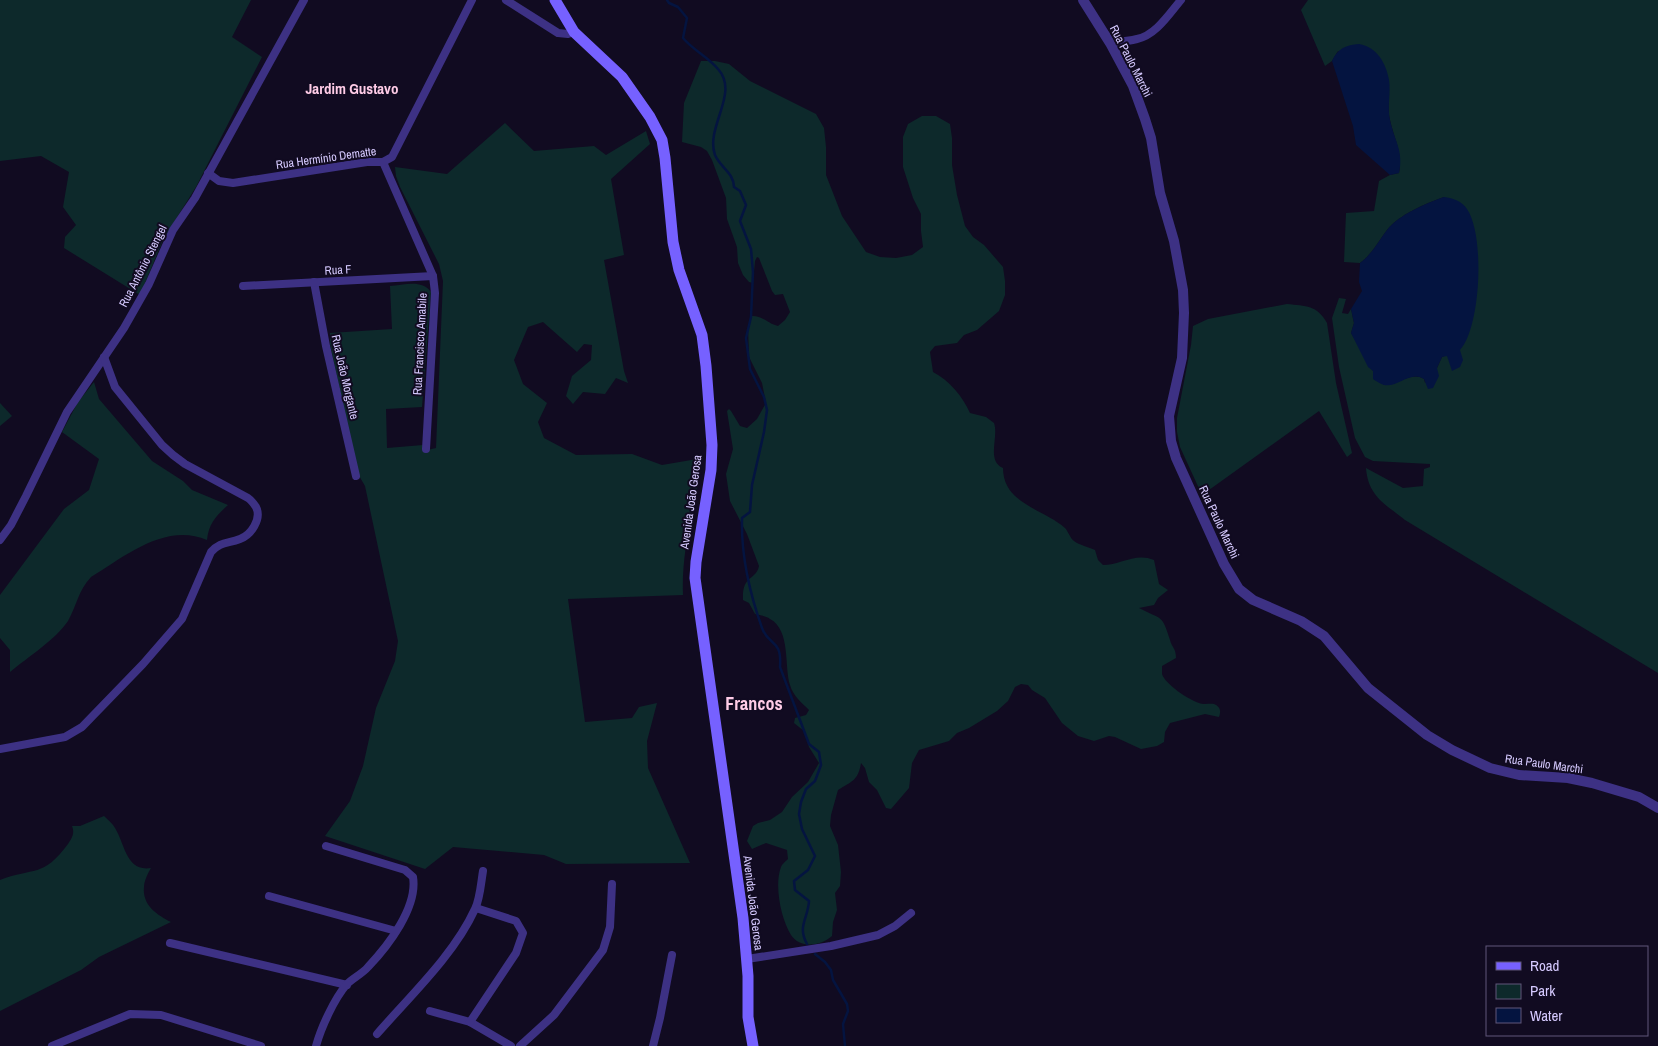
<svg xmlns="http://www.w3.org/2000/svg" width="1658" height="1046" viewBox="0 0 1658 1046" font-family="'Archivo Narrow',sans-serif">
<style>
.green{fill:#0d292b}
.water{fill:#041440}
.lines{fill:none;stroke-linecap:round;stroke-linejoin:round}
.stream{stroke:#041440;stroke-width:2.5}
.minor{stroke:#3d3184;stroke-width:8}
.tertiary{stroke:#3d3184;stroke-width:10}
.secondary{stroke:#7661ff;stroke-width:11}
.labels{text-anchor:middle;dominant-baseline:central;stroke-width:4;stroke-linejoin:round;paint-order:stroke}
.street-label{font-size:12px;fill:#d6caff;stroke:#110b21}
.quarter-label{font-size:15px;font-weight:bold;fill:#ffcce7;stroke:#110b21}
.district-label{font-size:18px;font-weight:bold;fill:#ffcce7;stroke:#110b21}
</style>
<rect width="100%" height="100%" fill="#110b21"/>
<g class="green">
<polygon points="0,0 251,0 232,37 262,57 196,187 164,238 140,295 64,248 65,237 76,225 63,207 69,172 41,156 0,161"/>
<path d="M1308,0H1658V673L1405,520C1385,504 1368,496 1366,468L1403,488L1423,486L1424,469L1430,467V464L1373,461L1365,457L1355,438L1339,367L1332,318L1339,298L1346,299L1342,313L1348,314L1351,309L1354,323L1351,333L1373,371L1384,385C1397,385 1412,371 1424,379L1425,383L1437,368L1442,357L1460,350L1444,197C1425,204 1400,214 1387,230C1378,242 1372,254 1360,263L1344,262L1346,213L1374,211L1379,181L1390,175L1399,173C1403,153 1394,139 1390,120C1387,108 1389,93 1389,81L1338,51L1332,61L1325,66L1301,10Z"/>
<path d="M701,61H715L729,64L750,81L816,114L824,128L826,147V175L842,216L866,252L880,257L896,258L912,255L923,247L921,231V214L913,198L903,167V137L908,124L922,116H936L950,124L952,138V165L957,195L965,226L973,237L984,245L1003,267L1005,281V295L999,311L977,330L964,335L957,343L935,346L930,352L933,372C949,380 963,397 970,413L986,417L994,423C999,438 986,460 1003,468C1003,504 1044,509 1065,528C1068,531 1070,538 1074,541C1079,545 1089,547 1095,550L1098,560L1103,565C1120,565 1136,552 1154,560L1159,584L1168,590L1158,598L1154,605L1139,608C1162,620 1162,614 1170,640C1172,648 1176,648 1176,658L1162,666C1162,668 1162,672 1162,674C1165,684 1189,700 1199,703C1204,705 1210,703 1214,704C1221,707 1221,712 1219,717L1205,714L1170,723L1165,732L1164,742L1157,746L1141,749L1115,737L1109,736L1094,741L1078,736L1062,723L1045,698L1032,690L1028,685L1021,684L1015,687L1008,701L997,711L969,728L957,733L949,741L919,750L912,763L909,788L891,809L886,808L877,790L869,782L865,768L861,763C858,781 852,781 838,790L831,815L830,826L838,845L841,872L840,886L835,893L837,910L833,922L832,936C821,946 800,949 791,935C781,919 774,885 781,867C782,864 786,861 788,859L787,850L766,843L752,849L747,841L753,826L758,823L770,820L782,812L792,797L808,782L819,763L809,747L804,731L794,723L795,718L806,715L809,710C802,703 793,696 790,685C784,667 791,630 770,619C766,616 760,615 755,614L749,603L743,600C742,574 756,581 759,566L747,534L730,501L726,474L733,449L727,411L729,409L731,411L740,426L747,428L757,419L766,403L762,383L749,357L748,327L751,316C762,315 768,324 778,326L785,320L790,312L783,294L775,295L772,291L759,258L757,257L755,261L753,283L749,282L743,275L738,263L737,247L727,219L726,198L712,160L707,151L701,147L682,142L684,103Z"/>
<path d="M505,123L534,151L594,146L606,155L646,131L650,144L611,179L624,255L604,260L624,371L628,383L616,378L605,394L583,392L573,404L566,396L572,376L591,360L592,345L584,344L577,352L543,322L528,327L514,360L523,384L547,403L538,422L544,438L576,455L632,454L662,465L703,458C695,503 681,550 683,595L568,599L585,722L632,718L639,707L657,703L647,741L648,768L690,863L566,864L544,855L453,847L425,869L325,836L350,801L363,766L376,708L395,661L398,641L365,486L358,474L330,344V333L392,329L390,286C404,285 422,279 431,292L422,407L386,409L387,448L423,445V451L436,448L443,281L439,264L400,187L396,176L395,167L447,174Z"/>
<path d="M1287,304C1306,306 1317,305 1327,323L1336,383L1352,453L1347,457L1319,411L1202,495L1180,447L1177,432V418L1191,345L1193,326L1208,319Z"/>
<path d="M94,382L99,399L152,461L183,481L192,490L228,505C216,516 209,523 207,540C166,522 125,556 91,577C78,591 77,605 68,621C55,640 28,657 10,672V650L0,638V595L64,509L89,490L99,459L62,432L78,402Z"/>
<polygon points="0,403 12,416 0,426"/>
<path d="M104,816C108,820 113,824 115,828C125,844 126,872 151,868C148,873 144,881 144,887C142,905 157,915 171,922L99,957L81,970L0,1011V880C34,867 43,878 68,844C72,838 75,833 72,826H80Z"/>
</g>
<g class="water">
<path d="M1359,44C1377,47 1386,63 1389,80C1391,93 1387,107 1390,120C1394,140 1404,151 1399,173L1390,175L1356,145L1353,126L1332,61C1338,48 1346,45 1359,44Z"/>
<path d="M1444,197C1453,198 1462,201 1467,209C1485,235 1481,327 1460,350L1463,360L1460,367L1452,371L1447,356L1442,357L1437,368L1439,376L1433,388L1428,389L1424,379C1410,370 1398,388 1384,385C1381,384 1376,381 1373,379V371L1368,367L1351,333L1354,323L1351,309L1362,291L1359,282L1360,263C1372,254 1378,242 1387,230C1400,214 1425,204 1444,197Z"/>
</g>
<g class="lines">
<g class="stream">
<path d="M667,0L669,3L678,7L687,18L683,38C693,50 708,57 718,69C740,93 705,127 715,155C720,167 734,173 734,187L740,191L746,205L740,221L751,249L753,272L751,317L746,338L750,369L764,397L767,410L764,432L752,485L750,512L742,518C741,553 750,594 762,628C769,647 782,638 780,667L809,744L819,752L821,765L815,781L806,789L801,802L799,814L802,829L815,856L808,870L794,881L795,890L809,901C808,919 797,926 807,944"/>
<polyline points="815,954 825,962 831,970 833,980 847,1004 848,1011 843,1024 845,1046"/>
</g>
<g class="minor">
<polyline points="506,0 558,33 568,34 574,32"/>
<path d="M1110,43C1119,42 1129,41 1137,39C1156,35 1169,14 1181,0"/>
<polyline points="383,162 433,276 435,293 426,449"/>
<polyline points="208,173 219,181 233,183 367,162 383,162 392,157 472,0"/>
<polyline points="314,282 326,346 356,476"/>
<polyline points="243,286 433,276"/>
<polyline points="0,540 11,525 26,496 67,412 124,328 149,284 173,230 195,198 304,0"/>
<path d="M0,749L65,737L82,727L143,664L182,619L211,552C221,541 228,544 240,539C251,535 262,519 256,507C254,504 251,500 248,498L185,464L173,455L162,445L115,387L104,357"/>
<polyline points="269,896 396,931"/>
<polyline points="170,943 347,985"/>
<polyline points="747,959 831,946 878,935 895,926 911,913"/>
<polyline points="430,1011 470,1022 511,1046"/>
<polyline points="470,1022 516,953 523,933 516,921 476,908"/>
<path d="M377,1034C410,996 454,955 475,909C480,899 481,883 483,871"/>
<polyline points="52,1046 130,1014 161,1015 261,1046"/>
<path d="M316,1046C321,1028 334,999 347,984C353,978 362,974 368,967C388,946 418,907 413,877L405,870L326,846"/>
<polyline points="520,1046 554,1015 603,950 610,927 612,884"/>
<polyline points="653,1046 660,1018 672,955"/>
</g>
<polyline class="tertiary" points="1083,0 1110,43 1133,86 1145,119 1151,138 1160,193 1174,241 1183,290 1184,313 1182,358 1169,416 1171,441 1176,458 1224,564 1239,589 1253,600 1301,621 1324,636 1368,688 1427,735 1452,750 1490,768 1519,775 1568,778 1592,783 1639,797 1658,808"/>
<polyline class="secondary" points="555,0 574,32 622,77 650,117 662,140 665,158 673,242 679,270 702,335 706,366 712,445 711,470 696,562 695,578 743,918 748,976 748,1017 753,1046"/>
</g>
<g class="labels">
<g class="street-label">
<text transform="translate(1131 61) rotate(63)">Rua Paulo Marchi</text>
<text transform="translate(326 158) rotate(-8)">Rua Hermínio Dematte</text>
<text transform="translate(143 266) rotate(-63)">Rua Antônio Stengel</text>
<text transform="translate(338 270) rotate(-3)">Rua F</text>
<text transform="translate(420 344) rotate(-87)">Rua Francisco Amabile</text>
<text transform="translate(345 377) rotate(77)">Rua João Morgante</text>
<text transform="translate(691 502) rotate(-82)">Avenida João Gerosa</text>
<text transform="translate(1219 522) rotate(65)">Rua Paulo Marchi</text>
<text transform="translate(1544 764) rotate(8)">Rua Paulo Marchi</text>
<text transform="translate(753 903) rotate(83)">Avenida João Gerosa</text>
</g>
<g class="quarter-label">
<text x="352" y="88">Jardim Gustavo</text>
</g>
<g class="district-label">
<text x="754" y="703">Francos</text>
</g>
</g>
<rect x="1486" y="946" width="162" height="90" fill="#110b21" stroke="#60577a"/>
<rect x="1496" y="962" width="25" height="8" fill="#7661ff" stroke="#60577a"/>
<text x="1530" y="971" font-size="15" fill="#d6caff">Road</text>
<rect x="1496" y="984" width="25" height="15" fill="#0d292b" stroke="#60577a"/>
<text x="1530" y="996" font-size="15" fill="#d6caff">Park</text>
<rect x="1496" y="1008" width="25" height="15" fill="#041440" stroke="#60577a"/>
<text x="1530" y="1021" font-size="15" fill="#d6caff">Water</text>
</svg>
